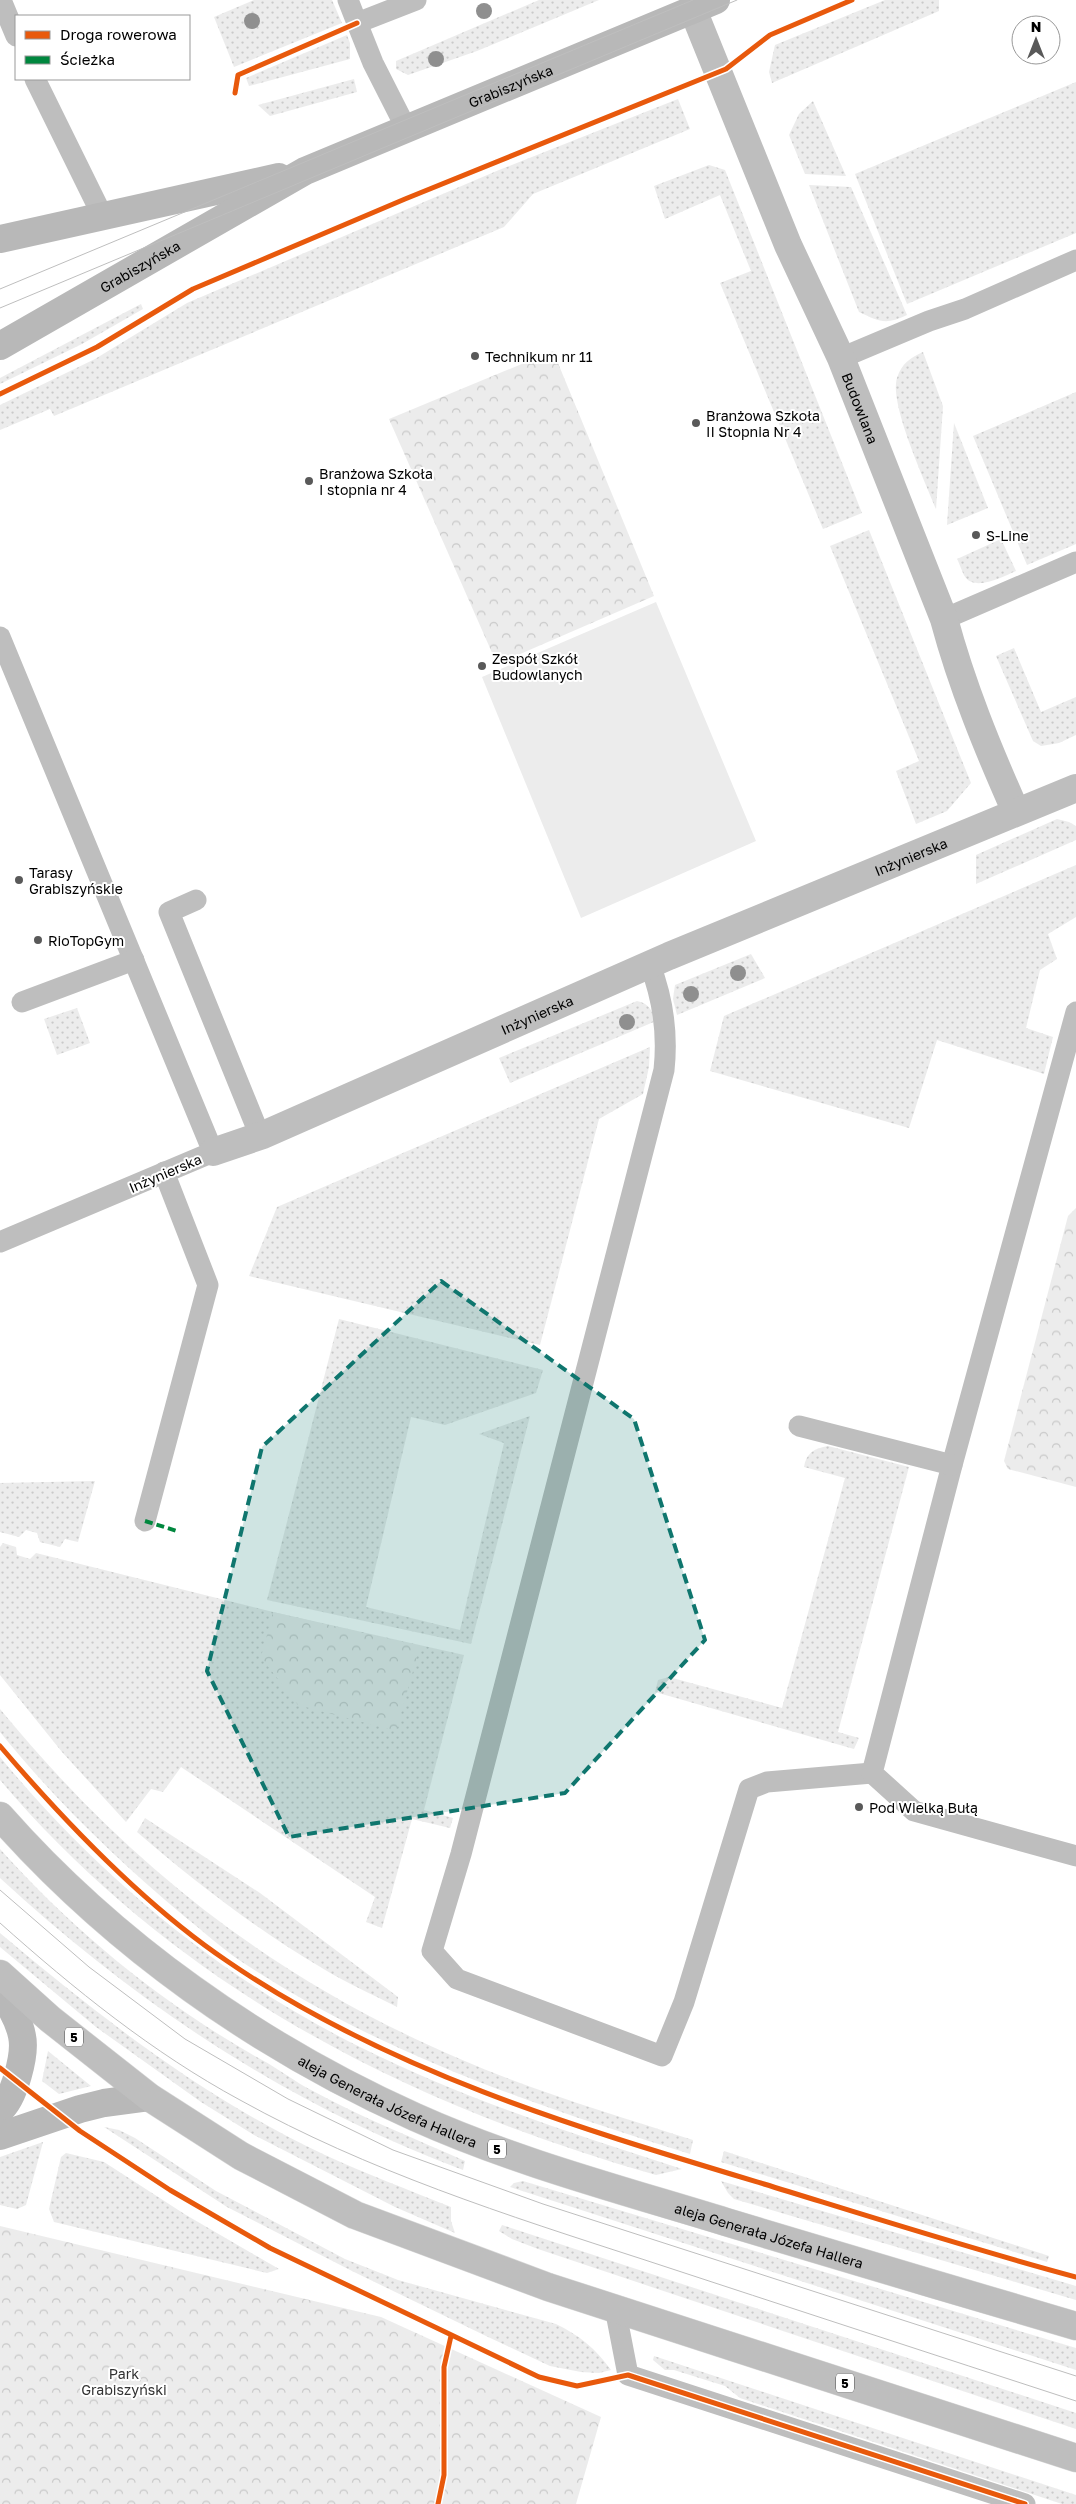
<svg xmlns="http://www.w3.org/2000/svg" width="1076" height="2504" viewBox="0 0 1076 2504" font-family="'Golos Text',sans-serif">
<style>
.grass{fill:url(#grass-dots)}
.park{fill:url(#park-crowns)}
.pitch{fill:#ececec}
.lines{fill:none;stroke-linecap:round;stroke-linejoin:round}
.primary-casing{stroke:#dbdbdb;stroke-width:29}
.lane{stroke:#bebebe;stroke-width:21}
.street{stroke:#bebebe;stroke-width:28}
.secondary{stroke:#b8b8b8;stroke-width:28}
.primary{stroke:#bebebe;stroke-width:28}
.tram{stroke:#bebebe;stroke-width:1}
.quiet{stroke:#00873e;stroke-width:4;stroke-dasharray:8 4;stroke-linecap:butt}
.cycleway-casing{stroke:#fff;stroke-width:8}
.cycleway{stroke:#e8590c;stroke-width:5}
.tree{fill:#8f8f8f}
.marked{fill:#0f766e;fill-opacity:0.2;stroke:#0f766e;stroke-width:4;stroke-dasharray:10 6;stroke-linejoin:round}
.poi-dot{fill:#595959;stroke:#fff;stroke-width:2}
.labels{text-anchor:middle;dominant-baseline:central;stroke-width:4;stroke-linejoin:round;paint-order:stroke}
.shield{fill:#fff;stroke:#4c4c4c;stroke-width:1}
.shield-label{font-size:12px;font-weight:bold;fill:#000}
.street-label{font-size:14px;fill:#000;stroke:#fff}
.poi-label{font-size:14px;fill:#000;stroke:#fff;text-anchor:start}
.park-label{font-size:14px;fill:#333;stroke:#fff}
</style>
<defs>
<pattern id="grass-dots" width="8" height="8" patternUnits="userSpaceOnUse" patternTransform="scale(1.25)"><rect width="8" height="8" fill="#ececec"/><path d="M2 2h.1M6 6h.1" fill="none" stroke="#c9c9c9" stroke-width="1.8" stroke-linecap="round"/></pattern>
<pattern id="park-crowns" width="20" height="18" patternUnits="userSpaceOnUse" patternTransform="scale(1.25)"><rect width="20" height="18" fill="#ececec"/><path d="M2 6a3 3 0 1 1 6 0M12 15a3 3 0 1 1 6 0" fill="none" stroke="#c9c9c9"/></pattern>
</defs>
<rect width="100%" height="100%" fill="#fff"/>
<g class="grass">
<polygon points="254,0 332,0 342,23 234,67 214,17"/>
<polygon points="539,0 599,0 477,51 408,75 396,69 396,61"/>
<polygon points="885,0 939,0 939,11 772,83 769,72 775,45"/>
<polygon points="347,35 350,43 350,59 249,86 246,78"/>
<polygon points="354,79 357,92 270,116 258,105"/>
<polygon points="1076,82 1076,233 907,304 855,174"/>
<polygon points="678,99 690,129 533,194 504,227 54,416 50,409 0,430 0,405 95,359 187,303 499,170"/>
<polygon points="813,101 846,176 805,174 789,135 799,114"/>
<polygon points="709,165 725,170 862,513 823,529 720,283 751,271 720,195 665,219 654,186"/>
<path d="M809,185L851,187L907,315C886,325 880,322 859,312Z"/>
<polygon points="141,304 143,309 82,344 0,384 0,378"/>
<path d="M923,352L943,406L936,509C925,481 889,404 897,378C902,363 910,358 923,352Z"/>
<polygon points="1076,392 1076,544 1027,565 973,436"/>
<polygon points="954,423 988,508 947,525"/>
<polygon points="869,530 971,783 947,811 916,824 896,771 919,761 830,546"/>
<path d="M1001,539L1016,571C1004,576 977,591 966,578C962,573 960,564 957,559Z"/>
<polygon points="1014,648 1041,712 1076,697 1076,735 1059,743 1041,746 1033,741 996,656"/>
<polygon points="1057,819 1069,822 1076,826 1076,840 976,884 976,855"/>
<polygon points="1076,865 1076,917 1048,934 1057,959 1040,970 1026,1028 1053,1037 1044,1074 937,1040 909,1128 710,1071 724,1016"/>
<polygon points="751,954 765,978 677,1015 673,999 675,985"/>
<path d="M637,1001C649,1003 652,1011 656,1021L510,1083L499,1058Z"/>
<polygon points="77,1008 90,1043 57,1055 44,1019"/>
<polygon points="650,1047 649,1067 643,1094 599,1119 540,1345 249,1276 277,1207"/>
<polygon points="339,1319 543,1370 536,1393 445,1425 411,1417 366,1607 460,1630 504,1443 479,1434 530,1416 471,1644 267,1600"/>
<path d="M828,1446L909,1467L838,1732L859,1738L854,1749L655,1692L658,1680L669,1677L782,1708L845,1478L804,1467C806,1453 815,1448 828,1446Z"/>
<polygon points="95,1481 78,1542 65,1539 60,1547 40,1542 37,1533 26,1530 19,1537 0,1532 0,1483"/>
<polygon points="3,1543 16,1547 17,1555 30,1559 36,1553 273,1612 464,1655 424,1810 453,1818 450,1828 412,1819 382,1928 366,1922 375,1897 181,1767 163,1792 151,1789 126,1822 62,1752 0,1675 0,1547"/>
<path d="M0,1709C129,1866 273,1979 460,2059C536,2092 615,2115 693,2140L690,2154C533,2105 377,2052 239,1960C220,1947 202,1930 184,1916C117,1860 55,1800 0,1732Z"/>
<path d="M0,1757C99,1877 222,1979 362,2048C464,2099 573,2134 682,2169L656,2175C402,2103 173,1984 0,1780Z"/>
<path d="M145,1818L260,1893L398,1997L397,2007C372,1994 346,1983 322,1968C256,1929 195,1882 137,1832Z"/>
<path d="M0,1849C74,1932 165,2006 262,2060C279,2069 295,2082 313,2091C362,2118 414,2138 465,2161L463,2170C287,2104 138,2005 0,1878Z"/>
<path d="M0,1933C101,2018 205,2099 325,2155C366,2174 409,2190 451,2207V2221L455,2233L395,2207L254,2135L201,2102L96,2027L0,1947Z"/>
<polygon points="48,2051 91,2086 59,2094 42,2081"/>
<path d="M104,2127L119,2130L135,2138L216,2191L345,2259L398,2280L556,2324C579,2335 596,2349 611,2370L599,2373L581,2372L550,2366L486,2336L352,2271L227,2207Z"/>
<polygon points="43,2142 26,2205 17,2209 0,2205 0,2157"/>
<polygon points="724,2151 1049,2256 1047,2262 721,2162"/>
<polygon points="66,2153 104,2162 186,2215 279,2269 267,2273 54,2222 49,2209 61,2157"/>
<polygon points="523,2181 1076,2348 1076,2370 510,2187 514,2183"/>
<polygon points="721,2181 1076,2286 1076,2300 734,2199 728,2193"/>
<polygon points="502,2225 1076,2413 1076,2429 538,2249 512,2239 499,2231"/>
<polygon points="654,2356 1076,2495 1076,2504 1062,2504 740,2398 725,2386 674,2370 665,2370 653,2360"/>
</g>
<g class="park">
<polygon points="553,351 654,596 497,664 389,419"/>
<polygon points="1076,1208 1076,1487 1008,1469 1004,1461 1068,1216"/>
<polygon points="273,1612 420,1646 396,1731 298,1705 261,1657"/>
<polygon points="0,2226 381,2317 601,2417 576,2504 0,2504"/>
</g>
<polygon class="pitch" points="656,602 756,841 581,918 482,677"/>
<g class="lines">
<defs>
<g id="primary">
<path id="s4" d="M0,1816C114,1945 259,2047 415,2117C515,2162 622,2190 726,2222C843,2257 959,2292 1076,2326"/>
<polyline points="0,1974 50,2019 149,2097 241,2156 355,2215 548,2287 1076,2458"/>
</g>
</defs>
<use href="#primary" class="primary-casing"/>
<g class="lane">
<polyline points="1,0 16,36"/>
<polyline points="348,0 357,23"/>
<polyline points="35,79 103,217"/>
<polyline points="406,128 373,63 357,23 416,0"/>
<polyline points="841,358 929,321 965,309 1076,260"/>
<polyline points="944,619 1076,562"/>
<polyline points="0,637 213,1152 0,1242"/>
<polyline points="196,900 169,912 260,1136"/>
<path d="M650,965C663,999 668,1033 664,1070L461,1854L432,1951L457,1979L662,2056L684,2002L749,1789L767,1782L872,1773"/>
<polyline points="22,1002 134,960"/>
<polyline points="1076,1012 952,1465 872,1773 914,1811 1076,1856"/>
<polyline points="799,1426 952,1465"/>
<polyline points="145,1521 208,1285 164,1172"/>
<polyline points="615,2308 628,2375 1025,2504"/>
</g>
<g class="street">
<path id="s1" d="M693,10L788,245L841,358L944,619C962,686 988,749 1016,812"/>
<path id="s2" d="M213,1152L263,1135L669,956L1076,788"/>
</g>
<g class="secondary">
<polyline points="0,239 279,177"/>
<path id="s3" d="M0,346L305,171L716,0"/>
<path d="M0,1991C10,2005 19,2020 22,2036C26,2054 14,2099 0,2110"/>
<polyline points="0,2136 80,2109 104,2103 149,2097"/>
</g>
<use href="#primary" class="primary"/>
<g class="tram">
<polyline points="0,289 693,0"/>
<polyline points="0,308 737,0"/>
<polyline points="0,1890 89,1967 185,2039 288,2099 393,2150 543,2204 1076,2376"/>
<path d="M0,1923C74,1989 153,2053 240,2100C368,2171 506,2215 645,2260C788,2307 932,2354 1076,2401"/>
</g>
<polyline class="quiet" points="145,1521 177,1531"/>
<defs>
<g id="cycleway">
<polyline points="235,93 238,75 357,23"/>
<polyline points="0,394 97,347 193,289 405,199 726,69 770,35 852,0"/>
<path d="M0,1746C65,1822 144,1905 227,1961C389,2072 578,2128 764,2184C868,2216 971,2249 1076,2277"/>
<polyline points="0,2068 80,2131 170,2190 270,2248 539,2377 577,2386 628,2375 1025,2504"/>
<polyline points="438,2504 444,2475 444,2367 451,2336"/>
</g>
</defs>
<use href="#cycleway" class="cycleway-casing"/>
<use href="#cycleway" class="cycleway"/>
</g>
<g class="tree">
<circle cx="484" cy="11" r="8"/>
<circle cx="252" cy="21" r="8"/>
<circle cx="436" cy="59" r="8"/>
<circle cx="738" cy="973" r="8"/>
<circle cx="691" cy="994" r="8"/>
<circle cx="627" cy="1022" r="8"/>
</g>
<path class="marked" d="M441,1281L634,1419L705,1640L565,1793L289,1837L207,1671L262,1447Z"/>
<g class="poi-dot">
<circle cx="475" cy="356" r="5"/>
<circle cx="696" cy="423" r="5"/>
<circle cx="309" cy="481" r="5"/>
<circle cx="976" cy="535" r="5"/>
<circle cx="482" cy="666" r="5"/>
<circle cx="19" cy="880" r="5"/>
<circle cx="38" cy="940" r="5"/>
<circle cx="859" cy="1807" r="5"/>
</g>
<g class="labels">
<g class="shield">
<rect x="65" y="2027.5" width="18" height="19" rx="4"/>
<rect x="488" y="2139.5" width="18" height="19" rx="4"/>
<rect x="836" y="2373.5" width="18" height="19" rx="4"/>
</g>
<g class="shield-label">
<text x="74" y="2037">5</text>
<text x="497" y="2149">5</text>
<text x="845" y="2383">5</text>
</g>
<g class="street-label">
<text stroke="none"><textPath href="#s3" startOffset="574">Grabiszyńska</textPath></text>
<text stroke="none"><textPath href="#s3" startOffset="161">Grabiszyńska</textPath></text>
<text stroke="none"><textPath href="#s1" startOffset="432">Budowlana</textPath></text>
<text stroke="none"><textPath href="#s2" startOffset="758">Inżynierska</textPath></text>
<text stroke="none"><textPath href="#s2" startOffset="352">Inżynierska</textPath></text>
<text transform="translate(165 1173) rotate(-23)">Inżynierska</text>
<text stroke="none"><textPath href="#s4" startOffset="485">aleja Generała Józefa Hallera</textPath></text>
<text stroke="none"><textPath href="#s4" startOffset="890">aleja Generała Józefa Hallera</textPath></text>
</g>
<g class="poi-label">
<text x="485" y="356">Technikum nr 11</text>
<text x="706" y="415">Branżowa Szkoła<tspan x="706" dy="16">II Stopnia Nr 4</tspan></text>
<text x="319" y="473">Branżowa Szkoła<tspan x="319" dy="16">I stopnia nr 4</tspan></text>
<text x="986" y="535">S-Line</text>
<text x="492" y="658">Zespół Szkół<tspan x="492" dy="16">Budowlanych</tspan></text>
<text x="29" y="872">Tarasy<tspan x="29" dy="16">Grabiszyńskie</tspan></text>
<text x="48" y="940">RioTopGym</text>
<text x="869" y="1807">Pod Wielką Bułą</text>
</g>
<g class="park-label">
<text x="124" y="2373">Park<tspan x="124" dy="16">Grabiszyński</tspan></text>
</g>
</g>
<rect x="15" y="15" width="175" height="65" fill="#ffffff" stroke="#999999"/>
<rect x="25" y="31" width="25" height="8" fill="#e8590c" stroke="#999999"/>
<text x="60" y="40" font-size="15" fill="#000000">Droga rowerowa</text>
<rect x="25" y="56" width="25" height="8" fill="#00873e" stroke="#999999"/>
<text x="60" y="65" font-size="15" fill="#000000">Ścieżka</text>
<g transform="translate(1036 40)"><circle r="24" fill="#ffffff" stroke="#999999"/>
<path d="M0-4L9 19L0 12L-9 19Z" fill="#595959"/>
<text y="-8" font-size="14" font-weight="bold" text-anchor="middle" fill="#000000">N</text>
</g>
</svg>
